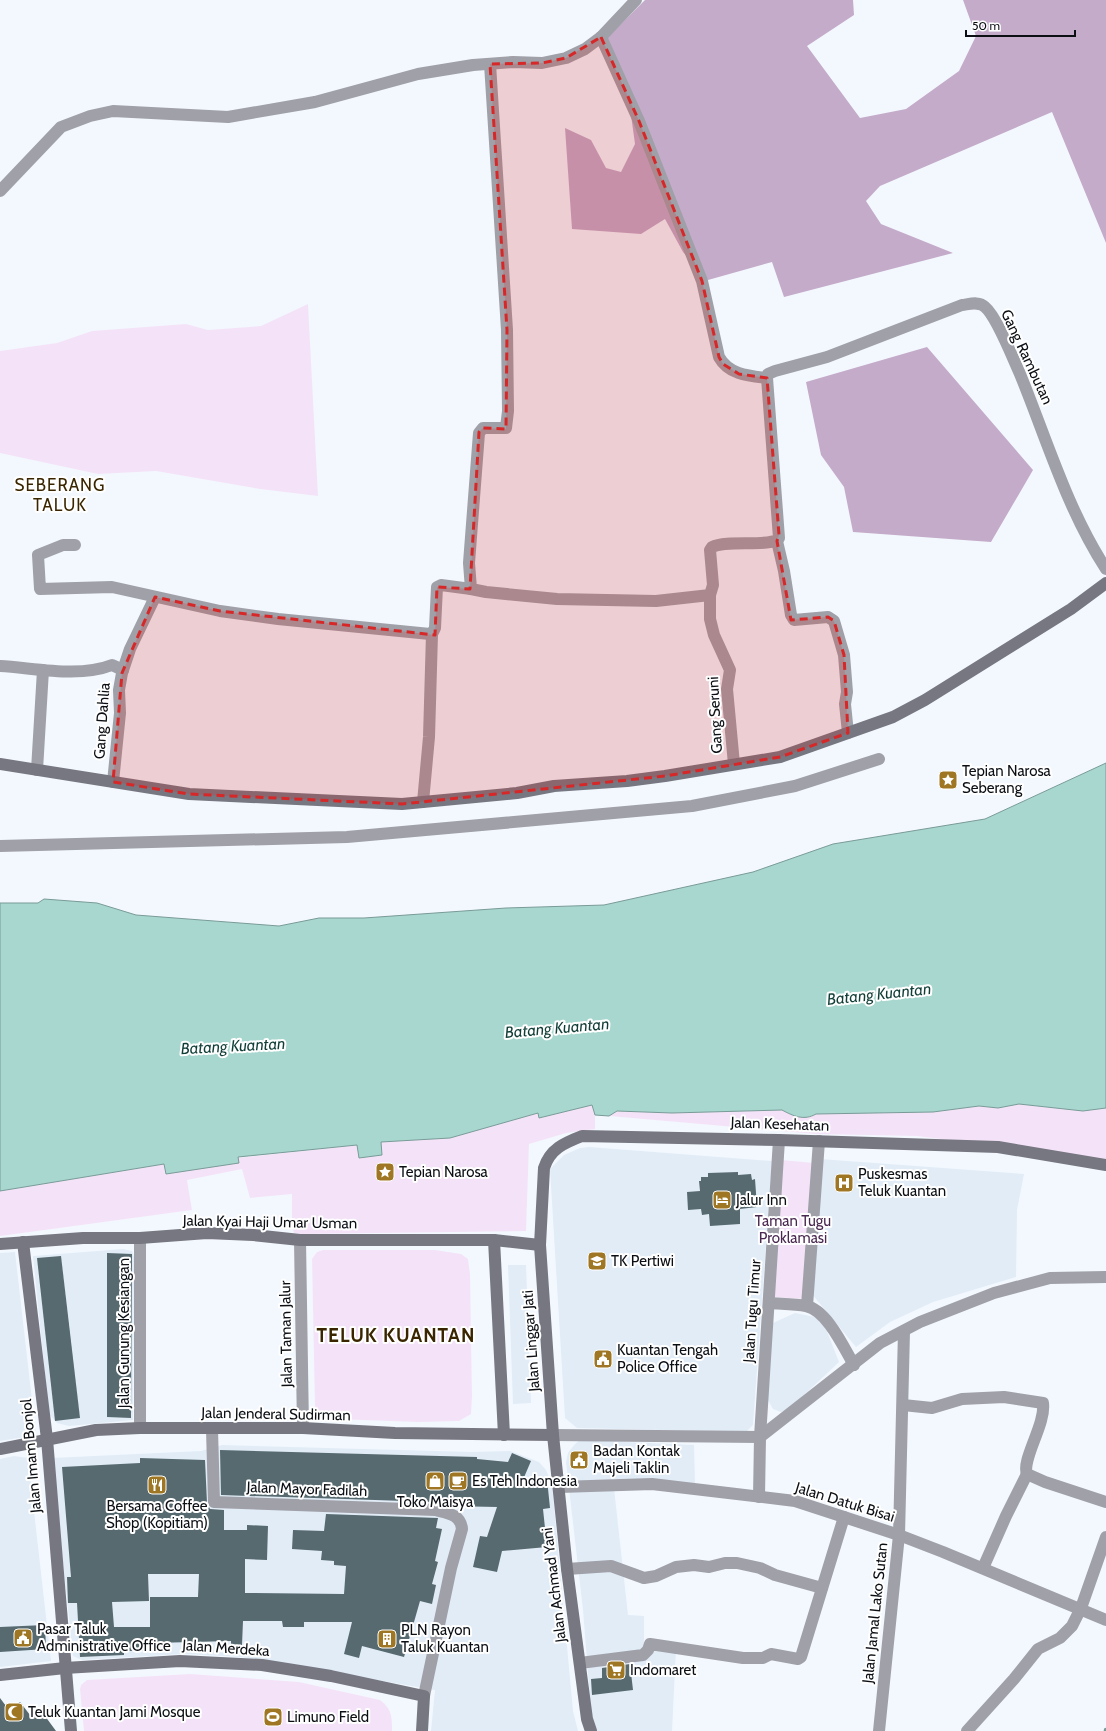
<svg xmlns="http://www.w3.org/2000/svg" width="1106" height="1731" viewBox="0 0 1106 1731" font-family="Cabin,sans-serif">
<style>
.built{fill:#e1ecf7}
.green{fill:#f4e3f8}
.forest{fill:#c4abca}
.water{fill:#a8d7cf;stroke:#799b97}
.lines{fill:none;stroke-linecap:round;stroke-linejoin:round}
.stream{stroke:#799b97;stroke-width:4.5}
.building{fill:#576a6f;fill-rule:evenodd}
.street{stroke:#a0a0a8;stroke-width:12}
.secondary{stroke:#777781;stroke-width:12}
.marked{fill:#d62828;fill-opacity:0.2;stroke:#d62828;stroke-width:3;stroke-dasharray:8 5;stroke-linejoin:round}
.labels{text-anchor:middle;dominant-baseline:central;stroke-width:4;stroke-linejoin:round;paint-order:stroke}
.street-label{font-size:15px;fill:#0b0f14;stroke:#fff}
.poi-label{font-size:15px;fill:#0b0f14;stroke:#fff;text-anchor:start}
.park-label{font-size:15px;fill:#4a2951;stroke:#fff}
.water-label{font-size:16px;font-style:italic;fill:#113d37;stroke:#fff}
.quarter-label{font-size:17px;letter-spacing:1px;fill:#392600;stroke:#fff}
.district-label{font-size:19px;font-weight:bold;letter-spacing:1px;fill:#392600;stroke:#fff}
</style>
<rect width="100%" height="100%" fill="#f3f8fe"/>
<g class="built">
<polygon points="589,1147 772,1161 753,1425 746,1432 577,1428 565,1418 550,1169 564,1155 580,1148"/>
<polygon points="820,1159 1024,1174 1017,1210 1016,1277 933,1302 890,1322 856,1347 811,1293"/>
<polygon points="123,1249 132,1251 134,1257 133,1420 69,1426 57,1423 49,1414 33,1256"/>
<polygon points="15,1252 36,1435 0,1441 0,1253"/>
<polygon points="508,1265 526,1265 531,1403 513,1404"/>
<polygon points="795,1313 815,1317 826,1329 839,1362 789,1409 781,1412 773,1409 768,1400 769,1329 773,1323"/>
<polygon points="580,1440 694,1445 695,1484 613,1479 628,1615 644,1616 644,1647 676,1649 672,1731 596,1731 591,1710 583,1610 566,1462 568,1453 575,1444"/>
<polygon points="222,1445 472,1452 510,1451 539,1462 546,1470 552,1484 573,1711 578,1731 431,1731 435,1690 242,1657 183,1654 82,1660 73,1656 52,1458 201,1451"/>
<polygon points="14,1456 28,1458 51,1661 0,1667 0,1459"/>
</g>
<g class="green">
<polygon points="308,304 318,496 260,489 156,471 98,474 0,453 0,351 57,343 92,331 186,324 208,330 261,326"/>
<polygon points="1019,1104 1083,1111 1106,1108 1106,1160 917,1136 816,1134 609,1116 617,1111 672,1113 782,1110 795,1116 816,1114 933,1112 979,1106 998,1108"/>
<polygon points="592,1105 595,1115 595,1129 566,1133 529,1144 526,1231 301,1234 294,1233 292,1226 292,1194 250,1198 242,1169 187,1180 192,1210 0,1236 0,1191 165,1164 166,1174 238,1158 358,1145 360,1158 381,1155 381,1142 450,1138 538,1113 540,1118"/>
<polygon points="781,1160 815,1163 805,1299 772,1297"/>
<path d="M323,1250H435L461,1254L468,1259L470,1274L472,1396L471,1414L459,1421L418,1422L335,1419C324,1417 318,1416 315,1405L312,1259L317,1252Z"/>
<path d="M190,1674L299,1682L380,1700C392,1709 392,1717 392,1731H84L80,1689L81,1685L87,1680Z"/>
</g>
<g class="forest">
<polygon points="645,0 853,0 854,15 807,46 860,118 906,109 959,71 976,36 963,0 1106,0 1106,243 1052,112 880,186 866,201 881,224 953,253 784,297 772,262 708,280 683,252 665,219 641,234 572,229 565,128 591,140 606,168 621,172 635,144 631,115 601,44"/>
<polygon points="927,347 1033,470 991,542 853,532 844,487 821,455 806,382"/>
</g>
<path class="water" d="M1106,763V1108L1083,1111L1019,1104L998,1108L979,1106L933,1112L816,1114C804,1121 793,1116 782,1110L672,1113L617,1111L609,1116L595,1115L592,1105L539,1118L538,1113L450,1138L381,1142L382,1155L359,1158L357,1145L238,1157L239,1163L166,1174L164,1164L0,1191V903H38L44,899L97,903L136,915L279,926L319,918H364L506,908L604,905L753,872L833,844L985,819Z"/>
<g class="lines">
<polyline class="stream" points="1106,1731 1106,1730"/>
</g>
<g class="building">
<polygon points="738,1172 738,1175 751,1174 752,1180 755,1179 757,1207 740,1209 740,1224 710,1226 709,1214 702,1215 701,1209 688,1210 687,1192 700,1191 699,1181 701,1181 701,1177 708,1177 708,1173"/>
<polygon points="107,1253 132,1254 131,1418 107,1417"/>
<polygon points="61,1256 80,1418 55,1421 37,1258"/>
<polygon points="220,1450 477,1457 477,1459 508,1462 512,1453 531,1461 522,1482 547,1479 550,1508 543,1509 547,1547 502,1551 497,1572 473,1567 480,1536 487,1537 497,1507 449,1506 435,1502 221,1495"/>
<path d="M140,1458L205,1460L207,1503L210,1509L224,1510V1530H247V1525L268,1526L267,1560L245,1559V1593L344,1594L346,1566L334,1565V1561L321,1560L322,1551L292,1549L293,1530L324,1531L326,1514L438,1518L436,1528L442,1529L435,1561L438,1562L432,1584L436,1585L432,1604L420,1601L404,1657L362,1646L359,1658L344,1654L352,1622H304V1627H283L282,1621H243L242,1645L231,1644V1641L153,1643V1651H124V1655L80,1657L77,1603H68L67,1577H71L62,1467L140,1463ZM148,1574H199L198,1597H150V1627H114L112,1602L149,1601Z"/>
<polygon points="45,1625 46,1649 0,1652 0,1627"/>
<polygon points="630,1664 633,1690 592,1695 591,1679 602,1678 602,1668"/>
<polygon points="0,1698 9,1710 20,1702 30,1715 37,1710 42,1718 45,1716 56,1731 0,1731"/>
</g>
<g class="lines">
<g class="street">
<path d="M601,37L639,121L702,281L719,357C729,375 749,376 767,378"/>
<path d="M490,64L507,330L508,411L506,428H483L479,433L469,563L471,589L486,592L557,599L656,601L710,595L713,585L710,550L712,547C728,539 771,548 779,538L767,378"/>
<polyline points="0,191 61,127 90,116 113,111 228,117 315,102 418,74 473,65 513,62 542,63 566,58 585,49 601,37 636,0"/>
<path d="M767,378L768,374L775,371L827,357L962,305C970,304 979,301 985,307C997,317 1013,359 1020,374C1047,440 1067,509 1106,569"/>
<polyline points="777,541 784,571 791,615 794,620 828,617 834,621 844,655 847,692 845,704 848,733"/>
<polyline points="75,545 63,545 38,555 40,589 112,587 220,611 278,619 430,634 433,632 435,628 437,587 441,585 471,589"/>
<polyline points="710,595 710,619 714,635 730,670 727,689 734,764"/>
<path d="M0,666C35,668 79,678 112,665L123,670"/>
<polyline points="37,770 43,670"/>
<polyline points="113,782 120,713 119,690 122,673 130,649 155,597"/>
<polyline points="423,802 429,737 432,634"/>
<polyline points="0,846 347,837 692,806 795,786 879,759"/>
<polyline points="140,1238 140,1428"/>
<polyline points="300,1240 303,1428"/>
<path d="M769,1303C781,1304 794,1304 806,1306C827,1310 844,1348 854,1365"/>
<polyline points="807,1306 819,1141"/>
<path d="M903,1405L932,1408L962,1399L1004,1397L1043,1403C1046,1424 1021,1460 1027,1474L1045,1482L1106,1502"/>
<path d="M212,1429L214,1502L435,1510C447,1513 461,1514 462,1529L451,1568L424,1696"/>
<polyline points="553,1435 760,1437 880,1343 920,1322 994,1293 1050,1278 1106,1277"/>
<polyline points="560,1487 652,1484 795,1501 899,1535 943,1552 1106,1620"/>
<polyline points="759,1497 760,1437 779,1140"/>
<polyline points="983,1568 1006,1516 1027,1474"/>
<polyline points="567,1569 611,1566 644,1578 656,1576 676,1567 694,1565 709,1567 725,1563 737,1563 760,1568 775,1575 822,1588"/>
<polyline points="580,1663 643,1655 648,1650 650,1644 743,1658 763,1658 771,1654 798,1659 801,1657 844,1517"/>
<polyline points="879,1731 899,1535 904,1331"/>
<polyline points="967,1731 1014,1679 1038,1649 1060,1638 1072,1626 1081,1608 1106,1537"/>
</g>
<g class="secondary">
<polyline points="0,764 189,794 402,804 517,793 554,786 627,781 665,776 780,757 893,717 925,700 1071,609 1106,583"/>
<polyline points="494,1240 504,1435"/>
<polyline points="23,1242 47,1439 71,1731"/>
<polyline points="0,1244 83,1238 140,1238 207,1233 253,1235 300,1240 494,1240 540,1245"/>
<polyline points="0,1449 96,1430 140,1428 303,1428 395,1433 553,1435"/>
<polyline points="0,1675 65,1668 180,1661 262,1665 331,1676 424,1696 422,1731"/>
<path d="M591,1731L587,1719L567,1569L553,1435L540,1245L544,1168C550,1149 564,1143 582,1136L779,1140L998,1147L1106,1165"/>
</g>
</g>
<path class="marked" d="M601,37L639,121L702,281L719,357L723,364L739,374L767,378L779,535L777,541L791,620L828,617L834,621L844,655L848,733L780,757L665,776L402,804L189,794L113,782L122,673L155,597L220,611L435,635L437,587L470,589L479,432L483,428L506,429L507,330L490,64L542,63L566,58Z"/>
<defs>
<symbol id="sight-square" viewBox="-11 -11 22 22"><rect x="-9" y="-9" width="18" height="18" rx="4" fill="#9f7624" stroke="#fff"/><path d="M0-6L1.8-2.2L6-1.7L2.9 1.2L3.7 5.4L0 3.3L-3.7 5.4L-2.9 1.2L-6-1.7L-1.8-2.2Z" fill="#fff"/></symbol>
<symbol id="hospital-square" viewBox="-11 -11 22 22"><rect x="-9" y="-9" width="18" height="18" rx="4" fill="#9f7624" stroke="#fff"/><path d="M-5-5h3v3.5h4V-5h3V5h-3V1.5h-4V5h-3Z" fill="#fff"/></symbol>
<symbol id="hotel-square" viewBox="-11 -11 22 22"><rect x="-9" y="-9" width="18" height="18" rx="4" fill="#9f7624" stroke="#fff"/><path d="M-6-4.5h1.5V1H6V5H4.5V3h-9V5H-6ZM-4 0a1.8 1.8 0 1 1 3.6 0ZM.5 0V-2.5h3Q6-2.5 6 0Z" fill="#fff"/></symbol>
<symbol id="school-square" viewBox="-11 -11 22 22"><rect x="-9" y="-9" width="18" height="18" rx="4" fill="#9f7624" stroke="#fff"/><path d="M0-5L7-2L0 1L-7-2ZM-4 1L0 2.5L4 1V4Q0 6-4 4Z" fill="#fff"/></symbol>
<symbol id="civic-square" viewBox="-11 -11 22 22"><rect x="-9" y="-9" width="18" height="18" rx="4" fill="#9f7624" stroke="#fff"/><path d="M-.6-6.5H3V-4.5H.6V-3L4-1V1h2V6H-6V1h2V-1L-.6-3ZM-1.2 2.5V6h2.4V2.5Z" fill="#fff"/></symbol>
<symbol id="shop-square" viewBox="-11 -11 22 22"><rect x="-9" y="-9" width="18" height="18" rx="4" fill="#9f7624" stroke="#fff"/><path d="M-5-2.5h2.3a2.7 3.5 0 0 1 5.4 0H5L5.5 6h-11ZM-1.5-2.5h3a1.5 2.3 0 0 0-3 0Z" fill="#fff"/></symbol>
<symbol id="cafe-square" viewBox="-11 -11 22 22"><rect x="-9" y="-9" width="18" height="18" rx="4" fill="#9f7624" stroke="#fff"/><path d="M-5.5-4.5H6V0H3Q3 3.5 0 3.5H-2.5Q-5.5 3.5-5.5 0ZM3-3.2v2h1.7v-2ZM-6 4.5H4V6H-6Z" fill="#fff"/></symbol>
<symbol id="restaurant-square" viewBox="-11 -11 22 22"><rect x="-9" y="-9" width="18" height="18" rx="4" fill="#9f7624" stroke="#fff"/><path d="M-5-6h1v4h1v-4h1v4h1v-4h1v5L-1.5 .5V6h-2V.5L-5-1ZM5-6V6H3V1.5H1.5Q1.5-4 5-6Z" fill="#fff"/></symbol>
<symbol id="building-square" viewBox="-11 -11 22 22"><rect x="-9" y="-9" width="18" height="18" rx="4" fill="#9f7624" stroke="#fff"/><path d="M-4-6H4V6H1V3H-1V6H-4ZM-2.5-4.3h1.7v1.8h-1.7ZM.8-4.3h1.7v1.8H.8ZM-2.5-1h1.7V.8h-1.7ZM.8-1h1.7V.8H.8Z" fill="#fff"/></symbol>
<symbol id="supermarket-square" viewBox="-11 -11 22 22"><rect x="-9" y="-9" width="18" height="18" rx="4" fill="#9f7624" stroke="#fff"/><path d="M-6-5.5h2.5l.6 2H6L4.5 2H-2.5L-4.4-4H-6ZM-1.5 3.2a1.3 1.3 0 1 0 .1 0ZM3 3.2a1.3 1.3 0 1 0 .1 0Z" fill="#fff"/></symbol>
<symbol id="mosque-square" viewBox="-11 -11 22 22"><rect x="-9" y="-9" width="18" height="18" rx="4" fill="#9f7624" stroke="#fff"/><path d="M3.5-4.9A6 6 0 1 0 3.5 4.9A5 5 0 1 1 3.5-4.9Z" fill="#fff"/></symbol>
<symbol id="stadium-square" viewBox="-11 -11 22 22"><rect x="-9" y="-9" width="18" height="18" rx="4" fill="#9f7624" stroke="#fff"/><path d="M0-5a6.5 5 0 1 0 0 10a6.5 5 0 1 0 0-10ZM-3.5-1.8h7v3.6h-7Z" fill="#fff"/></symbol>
</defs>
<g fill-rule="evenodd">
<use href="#sight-square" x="937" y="769" width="22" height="22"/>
<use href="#sight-square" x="374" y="1161" width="22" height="22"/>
<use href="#hospital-square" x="833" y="1172" width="22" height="22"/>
<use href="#hotel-square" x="711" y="1189" width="22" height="22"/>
<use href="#school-square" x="586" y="1250" width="22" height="22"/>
<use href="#civic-square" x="592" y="1348" width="22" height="22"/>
<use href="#civic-square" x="568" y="1449" width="22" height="22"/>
<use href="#shop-square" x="424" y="1470" width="22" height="22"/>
<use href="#cafe-square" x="447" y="1470" width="22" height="22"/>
<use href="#restaurant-square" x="146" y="1474" width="22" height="22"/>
<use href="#civic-square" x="12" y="1627" width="22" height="22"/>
<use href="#building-square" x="376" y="1628" width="22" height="22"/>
<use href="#supermarket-square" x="605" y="1659" width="22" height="22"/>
<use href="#mosque-square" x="3" y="1701" width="22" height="22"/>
<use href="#stadium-square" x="262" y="1706" width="22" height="22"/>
</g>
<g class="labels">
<g class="street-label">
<text transform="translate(1027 357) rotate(65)">Gang Rambutan</text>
<text transform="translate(715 715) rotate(-93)">Gang Seruni</text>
<text transform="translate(102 721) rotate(-86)">Gang Dahlia</text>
<text transform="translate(780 1124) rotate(2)">Jalan Kesehatan</text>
<text transform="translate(270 1222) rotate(1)">Jalan Kyai Haji Umar Usman</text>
<text transform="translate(752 1311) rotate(-86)">Jalan Tugu Timur</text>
<text transform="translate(124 1333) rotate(-90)">Jalan Gunung Kesiangan</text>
<text transform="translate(286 1334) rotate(-91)">Jalan Taman Jalur</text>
<text transform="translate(531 1341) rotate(-94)">Jalan Linggar Jati</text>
<text transform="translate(276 1414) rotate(1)">Jalan Jenderal Sudirman</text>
<text transform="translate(31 1456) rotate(-95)">Jalan Imam Bonjol</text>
<text transform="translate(307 1489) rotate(2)">Jalan Mayor Fadilah</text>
<text transform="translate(845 1502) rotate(17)">Jalan Datuk Bisai</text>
<text transform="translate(554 1585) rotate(-97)">Jalan Achmad Yani</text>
<text transform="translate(875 1613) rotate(-84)">Jalan Jamal Lako Sutan</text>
<text transform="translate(226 1648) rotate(4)">Jalan Merdeka</text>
</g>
<g class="poi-label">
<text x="962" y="771">Tepian Narosa<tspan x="962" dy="17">Seberang</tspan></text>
<text x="399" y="1172">Tepian Narosa</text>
<text x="858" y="1174">Puskesmas<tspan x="858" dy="17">Teluk Kuantan</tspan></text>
<text x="736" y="1200">Jalur Inn</text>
<text x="611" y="1261">TK Pertiwi</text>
<text x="617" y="1350">Kuantan Tengah<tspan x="617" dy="17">Police Office</tspan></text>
<text x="593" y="1451">Badan Kontak<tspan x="593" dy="17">Majeli Taklin</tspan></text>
<text x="472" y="1481">Es Teh Indonesia</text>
<text x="435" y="1502" text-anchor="middle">Toko Maisya</text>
<text x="157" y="1506" text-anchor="middle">Bersama Coffee<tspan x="157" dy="17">Shop (Kopitiam)</tspan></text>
<text x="37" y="1629">Pasar Taluk<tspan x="37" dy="17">Administrative Office</tspan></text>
<text x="401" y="1630">PLN Rayon<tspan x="401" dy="17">Taluk Kuantan</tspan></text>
<text x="630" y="1670">Indomaret</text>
<text x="28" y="1712">Teluk Kuantan Jami Mosque</text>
<text x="287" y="1717">Limuno Field</text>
</g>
<g class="park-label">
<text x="793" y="1221">Taman Tugu<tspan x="793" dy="17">Proklamasi</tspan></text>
</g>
<g class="water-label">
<text transform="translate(879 994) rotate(-6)">Batang Kuantan</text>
<text transform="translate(557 1028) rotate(-5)">Batang Kuantan</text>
<text transform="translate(233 1046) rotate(-3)">Batang Kuantan</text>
</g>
<g class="quarter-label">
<text x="60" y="485">SEBERANG<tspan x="60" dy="20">TALUK</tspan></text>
</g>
<g class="district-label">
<text x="396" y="1335">TELUK KUANTAN</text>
</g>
</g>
<path d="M966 30v6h109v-6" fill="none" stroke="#0b0f14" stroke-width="2"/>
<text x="972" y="30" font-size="12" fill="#0b0f14" stroke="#ffffff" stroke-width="3" paint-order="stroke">50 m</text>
</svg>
